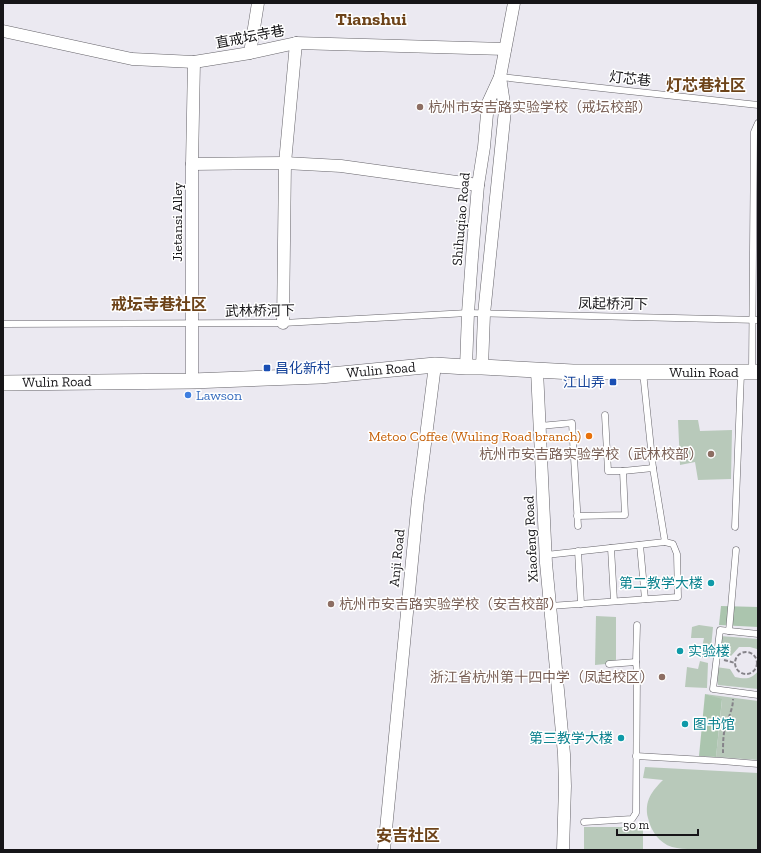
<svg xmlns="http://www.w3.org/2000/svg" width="761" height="853" viewBox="0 0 761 853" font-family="'Zilla Slab','Noto Sans SC',serif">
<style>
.green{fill:#b8c9ba}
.forest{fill:#abc5ae}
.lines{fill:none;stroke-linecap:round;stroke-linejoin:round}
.service-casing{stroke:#66646a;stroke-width:7}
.minor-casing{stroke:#66646a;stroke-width:13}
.tertiary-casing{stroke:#66646a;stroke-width:16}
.path{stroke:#858389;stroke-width:2;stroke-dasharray:4 2;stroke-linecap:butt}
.service{stroke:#fff;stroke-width:6}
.minor{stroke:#fff;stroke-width:12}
.tertiary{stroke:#fff;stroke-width:15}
.education-dot{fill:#8d6e63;stroke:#fff;stroke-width:1.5}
.transit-dot{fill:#1a4fb4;stroke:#fff;stroke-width:1.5}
.shop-dot{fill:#3f7fe0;stroke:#fff;stroke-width:1.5}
.food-dot{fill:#e8710a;stroke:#fff;stroke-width:1.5}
.culture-dot{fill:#0f9aa8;stroke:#fff;stroke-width:1.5}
.labels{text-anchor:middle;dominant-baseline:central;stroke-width:3;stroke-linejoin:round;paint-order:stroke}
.street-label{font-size:14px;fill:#161518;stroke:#fff}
.education-label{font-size:14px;fill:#785e54;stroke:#fff;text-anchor:start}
.transit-label{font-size:14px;fill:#164399;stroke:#fff;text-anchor:start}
.shop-label{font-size:14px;fill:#366cbe;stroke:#fff;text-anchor:start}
.food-label{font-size:14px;fill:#c56008;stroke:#fff;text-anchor:end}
.culture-label{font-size:14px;fill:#0d838f;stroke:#fff;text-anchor:end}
.quarter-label{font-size:16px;font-weight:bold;fill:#6d4319;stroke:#fff}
.district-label{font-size:18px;font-weight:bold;fill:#6d4319;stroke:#fff}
</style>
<rect width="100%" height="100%" fill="#ebe9f1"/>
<g class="green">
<polygon points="678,420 698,420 700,431 732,430 731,479 698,480 695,462 680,465"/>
<polygon points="596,616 616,617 616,663 595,665"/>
<polygon points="699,625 713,627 711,648 702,647 704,638 691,638 692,627"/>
<polygon points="720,636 758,639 758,652 757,649 750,647 739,647 731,656 718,654"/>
<polygon points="700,661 708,663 707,688 685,687 687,667 698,669"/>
<path d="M716,667L730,669L735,677C745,679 751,680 758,671V689L718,685Z"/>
<polygon points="705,694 758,701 758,760 716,757 722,700"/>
<path d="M645,767L758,773V850C741,850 723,849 706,849C695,849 683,850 672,847C659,843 651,831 648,818C644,801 652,791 663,780L643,778Z"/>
<rect x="584" y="827" width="59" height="23"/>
</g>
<g class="forest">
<polygon points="721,606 758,607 758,627 719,625"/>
<polygon points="705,694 722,699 716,757 699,756"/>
</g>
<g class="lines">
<defs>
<g id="service">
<polyline points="500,77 758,105"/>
<polyline points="3,324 283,323 468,313 758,320"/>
<polyline points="752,371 754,132 758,123"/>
<polyline points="540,426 572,423 578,526"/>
<polyline points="623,471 653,468"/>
<polyline points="577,516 625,515 623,471 608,471 605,415"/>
<polyline points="735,527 741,373"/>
<polyline points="640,545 645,599"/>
<polyline points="611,548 614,601"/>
<polyline points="578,551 581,604"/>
<polyline points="546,555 665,542"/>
<polyline points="550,606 678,597 677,554 673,544 665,542 653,468 643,372"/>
<polyline points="729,631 736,550"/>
<polyline points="758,634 720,630 713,689 758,695"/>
<polyline points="636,662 637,625"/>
<polyline points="636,756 722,761 758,764"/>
<polyline points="584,822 632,819 636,813 637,672 636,662 609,664"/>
</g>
<g id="minor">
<polyline points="3,31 132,59 194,62 250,53 296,43 505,49"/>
<polyline points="250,53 258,3"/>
<polyline points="500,77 514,3"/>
<polyline points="192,164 285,163 341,166 478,185"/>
<polyline points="283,323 285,163 296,43"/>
<polyline points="466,367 468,313 472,257 478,185 484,147 488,103 500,77 505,110 484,314 482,367"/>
<polyline points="537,370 546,563 564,754 565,786 563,850"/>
<polyline points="192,381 192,164 194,62"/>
<polyline points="384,850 418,499 435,365"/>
</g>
<polyline id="tertiary" points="3,383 192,381 320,376 435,365 466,367 482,367 573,372 758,372"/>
</defs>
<use href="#service" class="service-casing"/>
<use href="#minor" class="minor-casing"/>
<use href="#tertiary" class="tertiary-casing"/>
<g class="path">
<circle cx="746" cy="663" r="11"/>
<polyline points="701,656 710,657"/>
<polyline points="724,660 735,663"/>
<path d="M723,753C723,747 723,740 724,733C726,721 733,711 733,699"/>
</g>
<use href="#service" class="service"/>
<use href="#minor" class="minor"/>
<use href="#tertiary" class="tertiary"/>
</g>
<g class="education-dot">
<circle cx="420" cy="107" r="4"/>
<circle cx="711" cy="454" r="4"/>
<circle cx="331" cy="604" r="4"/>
<circle cx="662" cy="677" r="4"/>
</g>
<g class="transit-dot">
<rect x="263" y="364" width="8" height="8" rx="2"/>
<rect x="609" y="378" width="8" height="8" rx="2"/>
</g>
<circle class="shop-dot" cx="188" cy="395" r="4"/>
<circle class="food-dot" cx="589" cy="436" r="4"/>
<g class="culture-dot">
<circle cx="711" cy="583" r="4"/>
<circle cx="680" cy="651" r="4"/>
<circle cx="685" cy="724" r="4"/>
<circle cx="621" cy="738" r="4"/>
</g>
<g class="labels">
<g class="street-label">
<text transform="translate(250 37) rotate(-11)">直戒坛寺巷</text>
<text transform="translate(630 79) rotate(6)">灯芯巷</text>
<text transform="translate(461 219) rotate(-85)">Shihuqiao Road</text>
<text transform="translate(177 222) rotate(-90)">Jietansi Alley</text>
<text transform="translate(613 304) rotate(1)">凤起桥河下</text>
<text transform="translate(260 311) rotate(-1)">武林桥河下</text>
<text transform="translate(381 370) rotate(-5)">Wulin Road</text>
<text x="704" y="372">Wulin Road</text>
<text transform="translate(57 382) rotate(-1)">Wulin Road</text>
<text transform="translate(531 539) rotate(-93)">Xiaofeng Road</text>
<text transform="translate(397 558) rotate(-84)">Anji Road</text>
</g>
<g class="education-label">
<text x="428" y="107">杭州市安吉路实验学校（戒坛校部）</text>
<text x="703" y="454" text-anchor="end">杭州市安吉路实验学校（武林校部）</text>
<text x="339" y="604">杭州市安吉路实验学校（安吉校部）</text>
<text x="654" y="677" text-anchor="end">浙江省杭州第十四中学（凤起校区）</text>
</g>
<g class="transit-label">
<text x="275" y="368">昌化新村</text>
<text x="605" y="382" text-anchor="end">江山弄</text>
</g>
<g class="shop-label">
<text x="196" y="395">Lawson</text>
</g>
<g class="food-label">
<text x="581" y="436">Metoo Coffee (Wuling Road branch)</text>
</g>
<g class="culture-label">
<text x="703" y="583">第二教学大楼</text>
<text x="688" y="651" text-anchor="start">实验楼</text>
<text x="693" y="724" text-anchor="start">图书馆</text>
<text x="613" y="738">第三教学大楼</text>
</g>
<g class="quarter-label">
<text x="706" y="85">灯芯巷社区</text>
<text x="159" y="304">戒坛寺巷社区</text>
<text x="408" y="835">安吉社区</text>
</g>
<g class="district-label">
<text x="371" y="19">Tianshui</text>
</g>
</g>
<rect width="761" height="853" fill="none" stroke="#161518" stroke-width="8"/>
<path d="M617 829v6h81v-6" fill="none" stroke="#161518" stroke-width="2"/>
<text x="623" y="829" font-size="12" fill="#161518" stroke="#ffffff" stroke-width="3" paint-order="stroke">50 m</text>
</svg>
